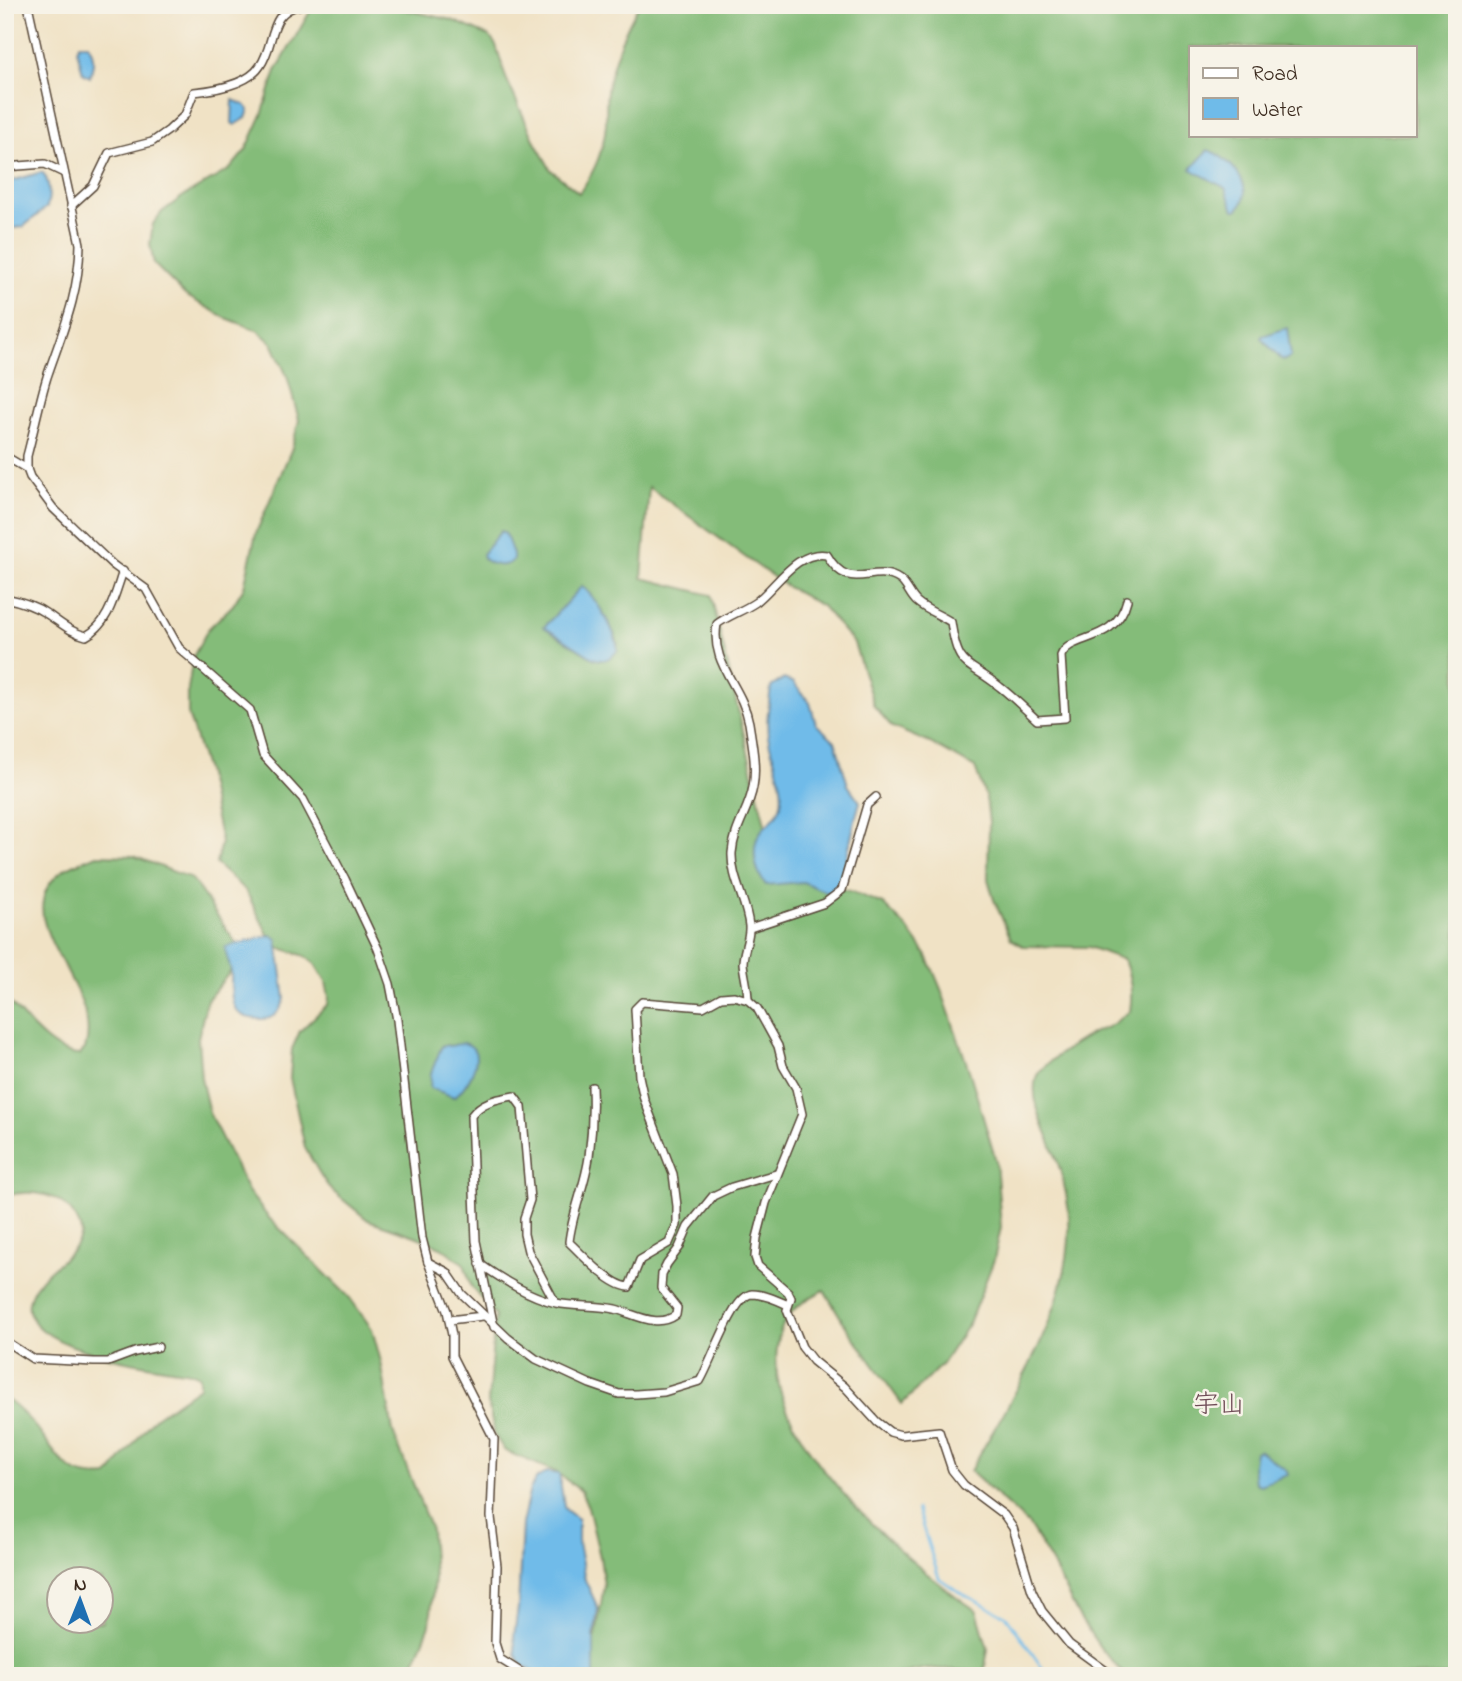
<svg xmlns="http://www.w3.org/2000/svg" width="1462" height="1681" viewBox="0 0 1462 1681" font-family="'Indie Flower','Klee One',sans-serif">
<style>
.forest{fill:#84bc79;stroke:#60734c;stroke-width:2;fill-rule:evenodd}
.water{fill:#6fbbe9;stroke:#557284;stroke-width:2}
.lines{fill:none;stroke-linecap:round;stroke-linejoin:round}
.stream{stroke:#6fbbe9;stroke-width:2.5}
.street-casing{stroke:#564637;stroke-width:10}
.street{stroke:#fff;stroke-width:7}
.labels{text-anchor:middle;dominant-baseline:central;stroke-width:5;stroke-linejoin:round;paint-order:stroke}
.quarter-label{font-size:26px;fill:#6f4c57;stroke:#f7f3e8}
</style>
<rect width="100%" height="100%" fill="#f7f3e8"/>
<filter id="ink" filterUnits="userSpaceOnUse"><feTurbulence type="fractalNoise" baseFrequency=".0143" numOctaves="2"/><feDisplacementMap in="SourceGraphic" scale="14" xChannelSelector="R" yChannelSelector="G"/><feConvolveMatrix kernelMatrix="1 2 1 2 8 2 1 2 1" color-interpolation-filters="sRGB"/></filter>
<filter id="wash" filterUnits="userSpaceOnUse"><feTurbulence type="fractalNoise" baseFrequency=".00686" numOctaves="4" result="noise"/><feDisplacementMap in="SourceGraphic" scale="28" xChannelSelector="R" yChannelSelector="G"/><feGaussianBlur stdDeviation="1.57" result="paint"/><feColorMatrix in="noise" values="0 0 0 0 0 0 0 0 0 0 0 0 0 0 0 0 0 1.4 0 .05"/><feComposite in="paint" operator="in"/></filter>
<g filter="url(#wash)">
<rect width="100%" height="100%" fill="#f0e2c5"/>
<g class="forest">
<path d="M324,5H384L452,20L489,36L496,45L506,78L536,144L551,170L579,193C595,172 604,150 606,124C607,111 605,98 608,86C613,59 625,28 639,5H1457V1510C1450,1520 1449,1537 1457,1547V1676H1126L1102,1650L1078,1615L1052,1563L1029,1525L970,1471C1013,1395 1080,1297 1068,1206C1066,1191 1062,1175 1057,1160C1050,1136 1029,1104 1036,1078C1039,1066 1077,1042 1089,1035C1096,1030 1106,1029 1113,1024C1119,1020 1124,1015 1130,1011C1133,992 1131,977 1124,960L1089,947L1023,946L1011,939L994,900L988,879L989,822L986,798L975,768L930,743L892,727L874,706L854,643L822,606L789,588L745,557L649,487L642,578L711,595L765,824L776,857L803,881L850,891L883,904L907,928L927,956L941,989L970,1073L996,1161L1001,1227L994,1260L969,1323L942,1364L902,1404L847,1328L824,1290C811,1297 799,1303 789,1315C779,1328 777,1344 776,1360C775,1448 908,1565 977,1611L988,1649L984,1672L927,1668L891,1676H572L581,1669L596,1636L604,1585L600,1557L588,1507L581,1491L556,1472L505,1451L495,1436L488,1403L495,1316L471,1286L464,1264L441,1247L415,1236L368,1220L330,1189L320,1174L305,1148L290,1078L292,1049L300,1031L328,1004L329,997L326,982L315,964L305,956L274,946L246,891L216,864L221,842L206,771L188,714V689L193,657L208,629L233,605L244,587L256,533L292,448L299,420L287,376L272,343L257,330L226,318L185,295L154,264L150,244L153,224L162,212L182,197L230,169L246,150L262,115L276,71L312,8ZM1191,47H1415V135H1191ZM582,586C592,595 615,631 618,644L593,658L551,632ZM443,1045L473,1049C479,1067 468,1085 454,1097L435,1089L431,1073Z"/>
<path d="M97,855L134,856L192,879L244,955L207,1000L198,1038L201,1078L209,1113L248,1191L268,1217L349,1297L372,1329L381,1362L393,1432L431,1530L434,1578L430,1625L409,1676H215L213,1671L204,1670L201,1676H5V1398C17,1407 27,1416 36,1428C59,1456 66,1481 108,1476L153,1419L199,1387V1376L190,1372C159,1367 13,1350 30,1298C39,1270 73,1259 80,1237C83,1230 79,1223 75,1217C60,1193 32,1189 5,1196V997C23,1016 51,1054 79,1055L85,1049C106,987 0,920 62,871C73,864 85,860 97,855ZM60,1580H102V1622H60Z"/>
</g>
<g class="water">
<path d="M79,44H88C96,57 93,65 90,77L83,73L77,50Z"/>
<polygon points="233,100 245,105 249,110 246,118 235,125 232,123"/>
<path d="M1208,150C1229,157 1259,189 1237,210H1234L1225,188L1191,169Z"/>
<path d="M42,172C50,180 50,196 47,207L23,227L14,228L5,226V183Z"/>
<polygon points="1287,328 1291,356 1285,360 1281,359 1261,338 1262,336"/>
<path d="M501,531L505,533L513,554V560C505,569 490,565 483,558L482,554Z"/>
<path d="M582,586C594,596 620,636 617,651C610,660 603,662 593,658L544,627Z"/>
<path d="M783,679L793,682L810,703L816,724L835,741L848,785L860,802C853,822 844,884 833,895L803,882L766,885C754,871 750,844 762,830C769,822 779,815 781,804C785,784 773,760 769,741C765,723 769,705 771,687Z"/>
<path d="M271,935L277,939L285,999C281,1010 275,1019 262,1019C227,1019 232,998 231,973C230,964 226,956 225,947Z"/>
<path d="M463,1043C491,1048 467,1088 454,1097L430,1088L431,1073L441,1048L443,1045L450,1046Z"/>
<polygon points="1259,1450 1286,1470 1288,1475 1260,1485 1255,1483 1253,1464 1255,1452"/>
<polygon points="547,1472 559,1474 564,1506 566,1510 578,1519 578,1543 585,1580 598,1608 594,1637 594,1676 541,1676 522,1665 516,1655 514,1636 518,1608 522,1524 530,1489 537,1478"/>
</g>
<g class="lines">
<polyline class="stream" points="917,1509 939,1578 959,1592 1006,1616 1048,1676"/>
</g>
</g>
<g filter="url(#ink)">
<g class="lines">
<defs>
<g id="street">
<path d="M28,5L80,244C79,295 63,330 47,377C39,403 34,430 27,456V469L30,477L53,508L113,565L146,589L179,648L250,710L263,755L303,799L345,879L378,949L390,984L397,1020L422,1238L428,1262L447,1311L452,1335V1356L494,1439L491,1517L497,1566L495,1643L500,1659L527,1676"/>
<polyline points="5,167 45,164 64,173"/>
<path d="M71,206L93,186L109,153L152,142L169,130L185,115L194,92C214,90 248,85 260,66C276,44 267,11 301,5"/>
<polyline points="5,456 27,469"/>
<path d="M5,598C20,601 34,605 47,614C61,623 70,632 86,636C109,624 115,594 123,571"/>
<polyline points="750,928 825,903 842,890 867,805 876,797"/>
<path d="M748,1000C748,988 744,975 743,963C743,951 750,938 749,926C747,902 731,878 732,853C734,827 749,810 753,787C757,767 752,743 749,723C742,685 710,665 717,624C729,615 743,611 756,602C777,586 796,550 827,555C850,596 873,561 900,580C907,585 910,596 917,602C926,610 940,615 951,622C958,671 967,660 1000,687C1013,697 1025,709 1037,720L1065,718L1061,656C1069,633 1116,645 1127,600"/>
<path d="M592,1087C593,1110 592,1134 589,1157C585,1186 572,1213 569,1242C583,1256 610,1285 629,1287L640,1260L669,1243L677,1225V1206L673,1174L644,1099L639,1076L635,1009L642,1002L703,1007L721,997L734,996L748,1000L757,1008L778,1046L783,1066L796,1088L802,1114L766,1203L757,1238L755,1257L758,1266L788,1292L791,1298L787,1310L802,1347L813,1361L845,1387L877,1422L890,1432L901,1435L939,1431L952,1470L964,1485L1004,1515L1013,1528L1032,1591L1042,1611L1069,1644L1113,1676"/>
<path d="M428,1262L447,1272L462,1294L508,1338L536,1359L590,1384L619,1394H636L664,1392L700,1381C711,1364 733,1295 752,1294C764,1294 777,1300 788,1305"/>
<path d="M480,1264C503,1280 528,1296 556,1303C576,1307 596,1305 615,1309C635,1314 657,1329 676,1315L677,1308L661,1288L662,1274L667,1264L679,1248L688,1227L713,1196L732,1187L776,1174"/>
<polyline points="449,1320 483,1316"/>
<path d="M494,1327L476,1241L471,1116C482,1101 497,1099 514,1096L522,1107L530,1200L524,1218V1234L528,1251L555,1302"/>
<polyline points="5,1341 33,1359 94,1362 108,1362 135,1352 158,1347"/>
</g>
</defs>
<use href="#street" class="street-casing"/>
<use href="#street" class="street"/>
</g>
</g>
<g class="labels">
<g class="quarter-label">
<text x="1219" y="1406">宇山</text>
</g>
</g>
<rect width="1462" height="1681" fill="none" stroke="#f7f3e8" stroke-width="28"/>
<rect x="1189" y="46" width="228" height="91" fill="#f7f3e8" stroke="#aca397" stroke-width="2"/>
<rect x="1203" y="68" width="35" height="10" fill="#ffffff" stroke="#aca397" stroke-width="2"/>
<text x="1252" y="80" font-size="21" fill="#3b2a1e">Road</text>
<rect x="1203" y="98" width="35" height="21" fill="#6fbbe9" stroke="#aca397" stroke-width="2"/>
<text x="1252" y="116" font-size="21" fill="#3b2a1e">Water</text>
<g transform="translate(80 1600) rotate(1)"><circle r="33" fill="#f7f3e8" stroke="#aca397" stroke-width="2"/>
<path d="M0-5L12 26L0 18L-12 26Z" fill="#1f6fb2"/>
<text y="-10" font-size="19" font-weight="bold" text-anchor="middle" fill="#3b2a1e">N</text>
</g>
</svg>
